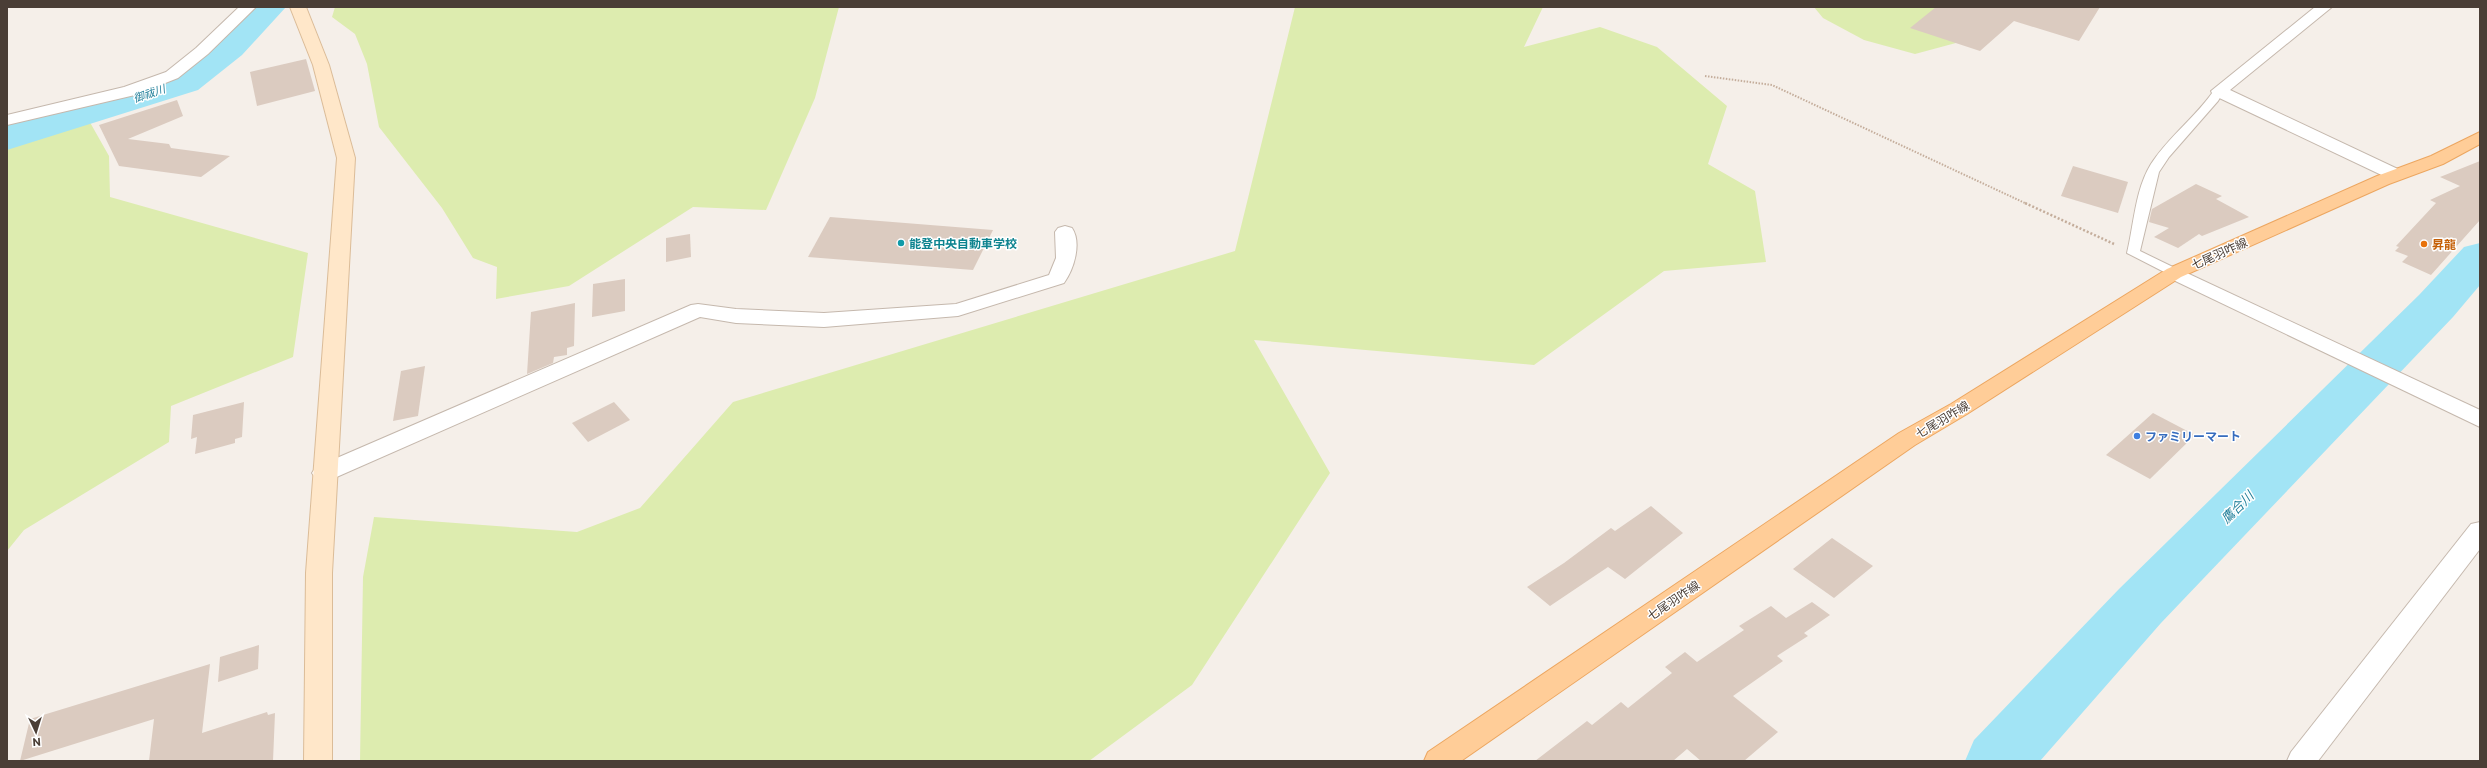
<svg xmlns="http://www.w3.org/2000/svg" width="2487" height="768" viewBox="0 0 2487 768" font-family="Commissioner,'Noto Sans JP',sans-serif">
<style>
.green{fill:#ddecaf}
.lines{fill:none;stroke-linecap:round;stroke-linejoin:round}
.river{fill:#a2e4f5;fill-rule:evenodd}
.building{fill:#dbcbc0}
.lane-casing{stroke:#c5b8ad;stroke-width:2}
.street-casing{stroke:#c5b8ad;stroke-width:2}
.secondary-casing{stroke:#dbbc98;stroke-width:2}
.primary-casing{stroke:#eca660;stroke-width:2}
.path-far1{stroke:#c4ad9b;stroke-width:2;stroke-dasharray:1.5 1.5;stroke-linecap:butt}
.path{stroke:#c4ad9b;stroke-width:2.5;stroke-dasharray:2 2;stroke-linecap:butt}
.lane{fill:#fff;fill-rule:evenodd}
.street{fill:#fff;fill-rule:evenodd}
.secondary{fill:#ffe7c9;fill-rule:evenodd}
.primary{fill:#ffcd98;fill-rule:evenodd}
.culture-dot{fill:#0f9aa8;stroke:#fff;stroke-width:1.5}
.food-dot{fill:#e8710a;stroke:#fff;stroke-width:1.5}
.shop-dot{fill:#3f7fe0;stroke:#fff;stroke-width:1.5}
.labels{text-anchor:middle;dominant-baseline:central;stroke-width:3;stroke-linejoin:round;paint-order:stroke}
.far-water-label{font-size:11px;font-style:italic;fill:#23809b;stroke:#fff}
.culture-label{font-size:12px;font-weight:bold;fill:#0d838f;stroke:#fff;text-anchor:start}
.food-label{font-size:12px;font-weight:bold;fill:#c56008;stroke:#fff;text-anchor:start}
.street-label{font-size:12px;fill:#4a3e36;stroke:#fff}
.shop-label{font-size:12px;font-weight:bold;fill:#366cbe;stroke:#fff;text-anchor:start}
.water-label{font-size:13px;font-style:italic;fill:#23809b;stroke:#fff}
</style>
<rect width="100%" height="100%" fill="#f5efe9"/>
<g class="green">
<polygon points="335,7 839,7 815,98 766,210 693,207 569,286 496,299 497,267 473,258 442,208 379,127 367,64 355,34 332,17"/>
<polygon points="1295,7 1543,7 1524,47 1600,27 1657,47 1727,106 1708,164 1755,191 1766,262 1664,271 1534,365 1254,340 1330,473 1192,685 1089,761 360,761 363,577 374,517 577,532 640,508 733,402 1235,251"/>
<polygon points="1814,7 2020,7 1967,40 1915,54 1864,40 1823,18"/>
<polygon points="83,110 109,156 110,197 308,253 293,357 171,406 169,442 24,530 7,551 7,129"/>
</g>
<g class="lines">
<g class="river">
<polygon points="248,7 286,7 242,55 198,90 7,150 7,125 170,74 216,39"/>
<polygon points="2480,243 2480,285 2453,317 2161,623 2040,761 1965,761 1974,740 2119,589 2419,295 2464,247"/>
</g>
</g>
<g class="building">
<polygon points="1936,7 2100,7 2079,41 2014,21 1980,51 1910,28"/>
<polygon points="306,59 315,91 257,106 250,72"/>
<polygon points="177,100 183,116 128,139 169,144 171,148 230,156 201,177 119,166 99,125"/>
<polygon points="2480,161 2480,220 2431,275 2402,262 2408,256 2395,251 2399,247 2396,246 2436,203 2430,200 2460,186 2440,177"/>
<polygon points="2073,166 2128,182 2118,213 2061,196"/>
<polygon points="2196,184 2222,196 2216,199 2249,217 2202,236 2199,234 2178,248 2154,237 2169,228 2149,222 2152,209"/>
<polygon points="830,217 993,230 973,270 808,257"/>
<polygon points="690,234 691,257 666,262 666,238"/>
<polygon points="625,279 625,311 592,317 593,284"/>
<polygon points="575,303 574,346 567,348 567,355 554,357 553,363 527,374 531,312"/>
<polygon points="425,366 418,416 393,421 401,371"/>
<polygon points="244,402 242,437 235,439 235,443 195,454 197,437 191,439 193,415"/>
<polygon points="614,402 630,420 588,442 572,423"/>
<polygon points="2153,413 2195,435 2150,479 2106,455"/>
<polygon points="1651,506 1683,533 1625,579 1608,567 1550,606 1527,587 1564,563 1611,528 1615,531"/>
<polygon points="1832,538 1873,566 1834,598 1793,569"/>
<polygon points="1812,602 1830,615 1804,633 1808,636 1777,656 1783,661 1733,696 1778,732 1744,761 1701,761 1687,749 1673,761 1535,761 1587,721 1592,725 1621,702 1628,708 1672,673 1665,667 1685,652 1697,662 1744,630 1739,626 1771,606 1786,618"/>
<polygon points="259,645 258,669 218,682 220,657"/>
<polygon points="210,664 202,733 267,712 268,715 275,713 273,761 149,761 154,719 20,761 30,719"/>
</g>
<g class="lines">
<defs>
<path id="lane" d="M2219,88L2224,91L2218,101L2169,157L2159,172L2140,251L2179,270L2180,273L2174,277L2127,253C2134,224 2135,190 2151,164C2169,136 2197,116 2215,89Z"/>
<g id="street">
<polygon points="239,7 256,7 208,54 178,78 135,95 7,125 7,115 124,87 166,72 196,48"/>
<polygon points="2315,7 2332,7 2230,90 2402,171 2405,175 2402,179 2390,179 2213,95 2211,91"/>
<path d="M1065,226L1072,228C1082,243 1074,269 1064,283L958,316L824,327L736,323L700,317L332,479L324,481L316,479L312,473L316,467L691,305L698,304L736,309L824,313L956,304L1049,275L1056,258L1055,232L1058,228Z"/>
<polygon points="2174,267 2480,410 2480,427 2167,277 2164,273 2167,269"/>
<polygon points="2480,522 2480,549 2318,761 2287,761 2291,752 2471,524"/>
</g>
<polygon id="secondary" points="290,7 306,7 329,65 355,158 332,573 332,761 304,761 306,573 337,158 313,65"/>
<polygon id="primary" points="2480,132 2480,144 2443,164 2389,184 2181,277 1967,414 1915,445 1461,761 1424,761 1428,752 1899,433 1951,404 2167,269 2377,176 2431,156"/>
</defs>
<use href="#lane" class="lane-casing"/>
<use href="#street" class="street-casing"/>
<use href="#secondary" class="secondary-casing"/>
<use href="#primary" class="primary-casing"/>
<polyline class="path-far1" points="1705,76 1772,85 2027,204"/>
<polyline class="path" points="2025,203 2114,244"/>
<use href="#lane" class="lane"/>
<use href="#street" class="street"/>
<use href="#secondary" class="secondary"/>
<use href="#primary" class="primary"/>
</g>
<circle class="culture-dot" cx="901" cy="243" r="4"/>
<circle class="food-dot" cx="2424" cy="244" r="4"/>
<circle class="shop-dot" cx="2137" cy="436" r="4"/>
<g class="labels">
<g class="far-water-label">
<text transform="translate(149 93) rotate(-18)">御祓川</text>
</g>
<g class="culture-label">
<text x="909" y="243">能登中央自動車学校</text>
</g>
<g class="food-label">
<text x="2432" y="244">昇龍</text>
</g>
<g class="street-label">
<text transform="translate(2219 253) rotate(-24)">七尾羽咋線</text>
<text transform="translate(1942 419) rotate(-31)">七尾羽咋線</text>
<text transform="translate(1673 600) rotate(-34)">七尾羽咋線</text>
</g>
<g class="shop-label">
<text x="2145" y="436">ファミリーマート</text>
</g>
<g class="water-label">
<text transform="translate(2237 507) rotate(-45)">鷹合川</text>
</g>
</g>
<rect width="2487" height="768" fill="none" stroke="#4a3e36" stroke-width="16"/>
<g transform="translate(36 732) rotate(176)" stroke="#ffffff" stroke-width="3" paint-order="stroke">
<path d="M0-3L7 15L0 10L-7 15Z" fill="#4a3e36"/>
<text y="-6" font-size="11" font-weight="bold" text-anchor="middle" fill="#4a3e36">N</text>
</g>
</svg>
